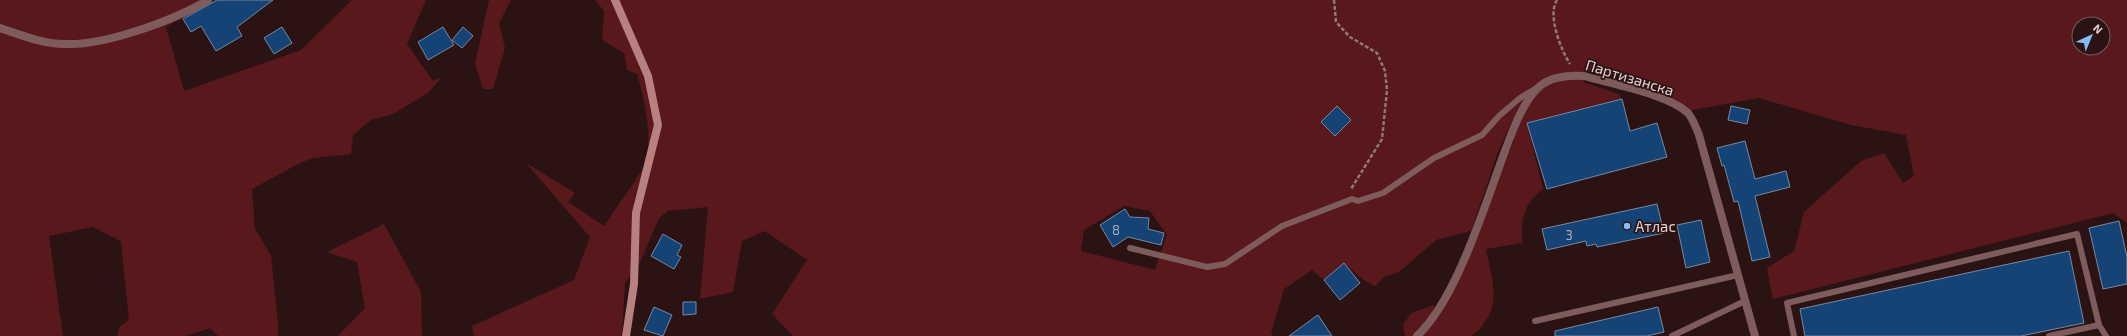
<svg xmlns="http://www.w3.org/2000/svg" width="2127" height="336" viewBox="0 0 2127 336" font-family="'Exo 2',sans-serif">
<style>
.green{fill:#58181c;fill-rule:evenodd}
.building{fill:#154375;stroke:#7689a1}
.lines{fill:none;stroke-linecap:round;stroke-linejoin:round}
.path{stroke:#907a79;stroke-width:2.5;stroke-dasharray:4 2;stroke-linecap:butt}
.lane{stroke:#7e5c5b;stroke-width:6}
.street{stroke:#7e5c5b;stroke-width:8}
.secondary{stroke:#b88180;stroke-width:8}
.poi-dot{fill:#86bbfb;stroke:#2c1313;stroke-width:1.5}
.labels{text-anchor:middle;dominant-baseline:central;stroke-width:3.5;stroke-linejoin:round;paint-order:stroke}
.number-label{font-size:13px;fill:#afacb8}
.street-label{font-size:15px;fill:#e2cfce;stroke:#2c1313}
.poi-label{font-size:15px;fill:#e2cfce;stroke:#2c1313;text-anchor:start}
</style>
<rect width="100%" height="100%" fill="#2c1313"/>
<g class="green">
<polygon points="0,0 210,0 166,27 184,91 301,50 352,0 426,0 407,44 433,81 442,77 428,93 393,114 371,120 353,135 351,154 313,158 298,164 252,189 255,228 271,256 278,324 278,336 218,336 210,328 186,336 117,336 120,326 129,320 121,241 93,227 49,236 63,336 0,336"/>
<polygon points="489,0 511,0 499,23 505,48 493,89 483,89 475,64"/>
<path d="M595,0H2127V223L2113,213L1773,299L1767,268L1794,251L1804,212L1861,161L1884,153L1903,183L1914,176L1906,135L1851,125L1759,98L1692,110L1634,78L1587,71L1583,82L1619,94L1622,99L1527,123L1543,189C1523,205 1521,218 1522,243L1486,249C1491,274 1501,302 1484,323C1481,328 1476,334 1470,336C1463,336 1417,336 1405,336L1403,325L1411,313L1434,305L1439,316L1514,141L1513,119L1498,152L1471,231L1436,240L1399,272L1384,277L1375,286L1365,281L1344,263L1324,280L1312,270L1284,289L1271,333L1273,336H793L772,314L807,260L765,231L742,241L733,292L700,299L708,207L668,211L659,218L639,265L625,283L622,336H474L472,326L574,280L590,237L526,163L575,193L568,202L604,226L645,166C653,138 645,101 637,74L627,70L624,53L602,40L604,11ZM2079,24H2103V48H2079ZM1124,206L1150,211L1167,235L1155,270L1081,251L1084,230Z"/>
<polygon points="384,224 421,292 422,336 338,336 365,308 357,262 327,252"/>
</g>
<g class="building">
<polygon points="217,0 273,0 237,27 242,36 216,51 201,26 191,32 183,19"/>
<polygon points="282,27 292,43 274,54 264,38"/>
<polygon points="443,27 454,45 428,60 418,42"/>
<polygon points="463,27 473,36 462,48 452,40"/>
<polygon points="1622,99 1630,131 1657,123 1667,157 1547,189 1527,123"/>
<polygon points="1337,106 1351,120 1335,136 1321,122"/>
<polygon points="1731,106 1750,110 1747,124 1728,120"/>
<polygon points="1745,141 1755,179 1786,171 1790,187 1755,196 1770,257 1752,261 1738,201 1734,202 1724,165 1722,166 1717,148"/>
<polygon points="1657,204 1664,233 1597,247 1596,244 1587,246 1586,241 1547,250 1542,229"/>
<polygon points="1125,209 1130,217 1149,218 1148,229 1164,233 1161,245 1128,237 1113,247 1100,225"/>
<polygon points="1701,220 1710,262 1686,268 1677,225"/>
<polygon points="2119,221 2127,257 2127,284 2103,289 2089,228"/>
<polygon points="663,234 682,245 677,255 681,257 674,269 651,256"/>
<polygon points="2069,251 2084,323 2021,336 1805,336 1800,309"/>
<polygon points="1344,263 1360,283 1340,300 1324,280"/>
<polygon points="683,302 696,302 696,314 683,315"/>
<polygon points="654,307 672,315 663,336 644,330"/>
<polygon points="1658,307 1664,332 1647,336 1555,336 1555,331"/>
<polygon points="1318,315 1332,336 1289,336 1315,317"/>
</g>
<g class="lines">
<g class="path">
<polyline points="1334,0 1336,22 1350,37 1377,53 1385,71 1387,90 1382,139 1351,189"/>
<path d="M1557,0C1547,15 1561,50 1570,64"/>
</g>
<g class="lane">
<polyline points="1130,248 1207,267 1225,264 1282,226 1352,199 1358,201 1383,193 1434,158 1482,135 1499,116 1520,98 1535,89"/>
<polyline points="1535,321 1738,275"/>
<polyline points="1672,336 1745,301"/>
<polyline points="1794,336 1787,303 2077,234 2099,325 2106,336"/>
<polyline points="2049,336 2099,325"/>
</g>
<g class="street">
<path d="M0,28C21,35 43,44 65,44C104,46 175,20 208,0"/>
<path d="M1417,336C1457,299 1485,204 1505,151C1512,132 1523,101 1539,87C1551,76 1568,75 1584,76C1611,84 1668,94 1688,113C1693,119 1696,127 1699,135L1755,336"/>
</g>
<polyline class="secondary" points="615,0 648,76 658,125 636,213 634,284 626,336"/>
</g>
<circle class="poi-dot" cx="1627" cy="226" r="4"/>
<g class="labels">
<g class="number-label">
<text x="1116" y="230">8</text>
<text x="1569" y="235">3</text>
</g>
<g class="street-label">
<text transform="translate(1630 77) rotate(17)">Партизанска</text>
</g>
<g class="poi-label">
<text x="1635" y="226">Атлас</text>
</g>
</g>
<g transform="translate(2091 36) rotate(44)"><circle r="19" fill="#2c1313" stroke="#755e5e"/>
<path d="M0-3L7 15L0 10L-7 15Z" fill="#86bbfb"/>
<text y="-6" font-size="11" font-weight="bold" text-anchor="middle" fill="#e2cfce">N</text>
</g>
</svg>
